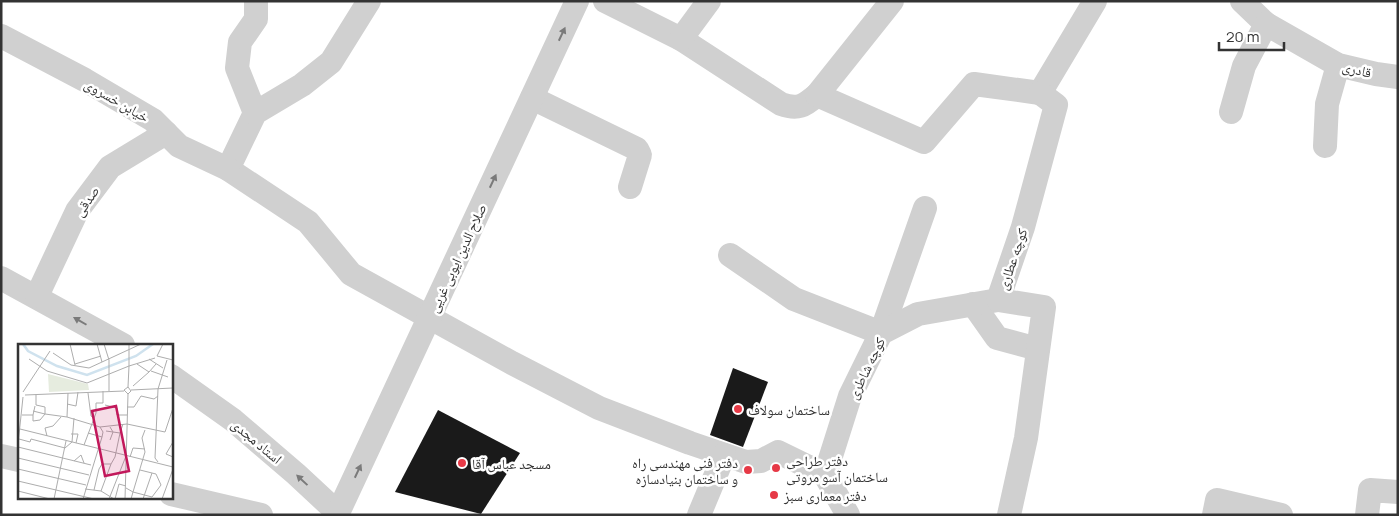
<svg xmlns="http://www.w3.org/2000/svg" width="1399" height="516" viewBox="0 0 1399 516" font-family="Manrope,'Noto Naskh Arabic',sans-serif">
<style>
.building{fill:#1a1a1a}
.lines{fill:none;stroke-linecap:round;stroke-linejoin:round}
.minor{stroke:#d0d0d0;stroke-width:24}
.oneway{fill:#7a7a7a}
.poi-dot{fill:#e63946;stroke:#fff;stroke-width:2}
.labels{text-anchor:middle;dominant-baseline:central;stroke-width:5;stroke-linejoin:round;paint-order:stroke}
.street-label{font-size:14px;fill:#333;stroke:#fff}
.poi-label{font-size:14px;fill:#333;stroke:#fff;text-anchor:start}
.inset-river{fill:none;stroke:#cfe2ee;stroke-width:2.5}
.inset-road{fill:none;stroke:#adadad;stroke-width:1}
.view{fill:#c2185b;fill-opacity:0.15;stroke:#c2185b;stroke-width:2.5}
.inset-edge{fill:none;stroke:#333;stroke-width:2.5}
</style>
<rect width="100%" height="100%" fill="#fff"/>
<g class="building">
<polygon points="733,368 768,382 743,447 710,435"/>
<polygon points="438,410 520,453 481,514 395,492"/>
</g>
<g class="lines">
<g class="minor">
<polyline points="369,1 331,62 302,85 255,113 228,169 308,222 351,274 512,363 599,408 690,443 746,462 761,461 778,452 825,475"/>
<path d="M605,1L681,39L781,104C798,110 804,106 817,95"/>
<polyline points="892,1 817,95 924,142 974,84 1040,93 1095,1"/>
<polyline points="1242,1 1266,24 1338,65 1376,74 1398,77"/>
<polyline points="1,36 85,80 153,120 179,146 228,169"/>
<polyline points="681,39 709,1"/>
<polyline points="532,98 637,149 640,155 630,187"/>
<polyline points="1231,112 1244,66 1266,24"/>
<polyline points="255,113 237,68 240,42 256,19 256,1"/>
<polyline points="1325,146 1327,104 1338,65"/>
<polyline points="730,255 794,299 881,333 925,208"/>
<polyline points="1,278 123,345"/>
<polyline points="37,296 77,211 110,167 166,133"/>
<polyline points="973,304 997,338 1038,349"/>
<polyline points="171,376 233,420 296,474 338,513"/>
<polyline points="1,456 19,460"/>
<polyline points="171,494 261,515"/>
<polyline points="337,515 577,1"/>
<polyline points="699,515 724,455"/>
<polyline points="848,515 825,475 850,396 881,333 918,314 998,300"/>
<polyline points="1009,515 1026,438 1044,307 998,300 1023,227 1056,105 1040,93"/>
<polyline points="1214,515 1217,500 1281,515"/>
<polyline points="1367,515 1370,490 1398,492"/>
</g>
</g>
<defs><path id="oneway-solid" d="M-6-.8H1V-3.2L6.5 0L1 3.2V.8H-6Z" transform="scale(1.25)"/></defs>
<g class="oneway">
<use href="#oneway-solid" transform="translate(562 34) rotate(-65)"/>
<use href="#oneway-solid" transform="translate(493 181) rotate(-65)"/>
<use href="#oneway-solid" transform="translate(80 321) rotate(-150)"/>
<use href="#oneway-solid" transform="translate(358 471) rotate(-65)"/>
<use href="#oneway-solid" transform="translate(302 480) rotate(-137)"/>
</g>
<g class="poi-dot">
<circle cx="738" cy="409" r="5"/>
<circle cx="462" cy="463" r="5"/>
<circle cx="776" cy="468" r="5"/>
<circle cx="748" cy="470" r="5"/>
<circle cx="774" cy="495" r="5"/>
</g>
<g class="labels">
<g class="street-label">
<text transform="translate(1357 69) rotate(14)">قادری</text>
<text transform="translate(117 100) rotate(30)">خیابن خسروی</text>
<text transform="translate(86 201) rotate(-56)">صدقی</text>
<text transform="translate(457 258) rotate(-65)">صلاح الدین ایوبی غریی</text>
<text transform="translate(1012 259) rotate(-71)">کوچه عطاری</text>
<text transform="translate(866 368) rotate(-64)">کوچه شاطری</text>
<text transform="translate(257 441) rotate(40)">استاد مجدی</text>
</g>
<g class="poi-label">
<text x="748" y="409">ساختمان سولاف</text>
<text x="786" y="460">دفتر طراحی<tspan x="786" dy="16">ساختمان آسو مروتی</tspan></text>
<text x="738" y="462" text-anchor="end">دفتر فنی مهندسی راه<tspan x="738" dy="16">و ساختمان بنیادسازه</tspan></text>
<text x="472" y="463">مسجد عباس آقا</text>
<text x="784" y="495">دفتر معماری سبز</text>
</g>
</g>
<g transform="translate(18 344)">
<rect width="155" height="155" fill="#fff"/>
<path d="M30,30L70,40L71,46L31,48Z" fill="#e6ecdf"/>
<path class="inset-river" d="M5,0L10,7L39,22L69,31L118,12L135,0"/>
<path class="inset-road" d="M52,0L57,21M79,0L84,18M86,0L91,16V47M111,0V22L137,14M145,0L139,12L155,16M35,9L53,21L71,24L123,0M11,15L29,27L69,39L111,22L110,43M131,15L145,24M57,20L83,12M119,20L131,28L138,20M133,27L150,33M115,42L131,28M113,46L155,44M5,48L32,7M70,49L73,72L76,74M18,50V61L27,63V70L49,73L50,49M7,51L106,47M123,52L136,55L140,52M49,60L58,62L60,48M87,61L99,64V71H109M109,63H116L123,52M4,71H15L17,62M15,71V77L22,76L27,70L15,67M49,73L82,83L85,88L84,93L70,89M109,80L147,88L155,64M82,83L109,80M92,83L95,88L102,89L105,80M2,85L155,123M127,86L124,94L127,108L115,148L134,153M88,87L95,88L92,96M53,90H60L58,99M29,92L27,84L35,82L43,73M1,95L12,98L13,95L47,104L54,98L56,74M155,98L148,110L155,113M0,100L5,53M66,101L78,69V59H85V47M0,103L73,121M112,113L115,104L127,105M0,114L71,131M56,117L63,111L66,119M140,118L137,114L140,45L149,16M0,125L68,141M122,126L138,130M0,137L76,155M108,144L115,148L113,155M67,145L83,147L96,155M76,146L81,125L84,120H93L97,113L102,89M0,147L32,155M83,147L93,120M134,153L143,141L138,130M36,155L48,97M65,155L84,93M91,155L108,112M97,155L101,140L108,142M107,155L110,50L106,46L110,43L113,47L110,50M125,155L134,129M144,155L155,125"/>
<path class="view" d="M98,62L111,127L87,132L74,67Z"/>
<rect width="155" height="155" class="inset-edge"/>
</g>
<rect width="1399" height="516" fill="none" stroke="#333333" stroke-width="5"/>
<path d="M1219 42v8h65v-8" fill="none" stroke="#333333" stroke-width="2.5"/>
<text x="1226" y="42" font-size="15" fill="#333333" stroke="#ffffff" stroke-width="4" paint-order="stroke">20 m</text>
</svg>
